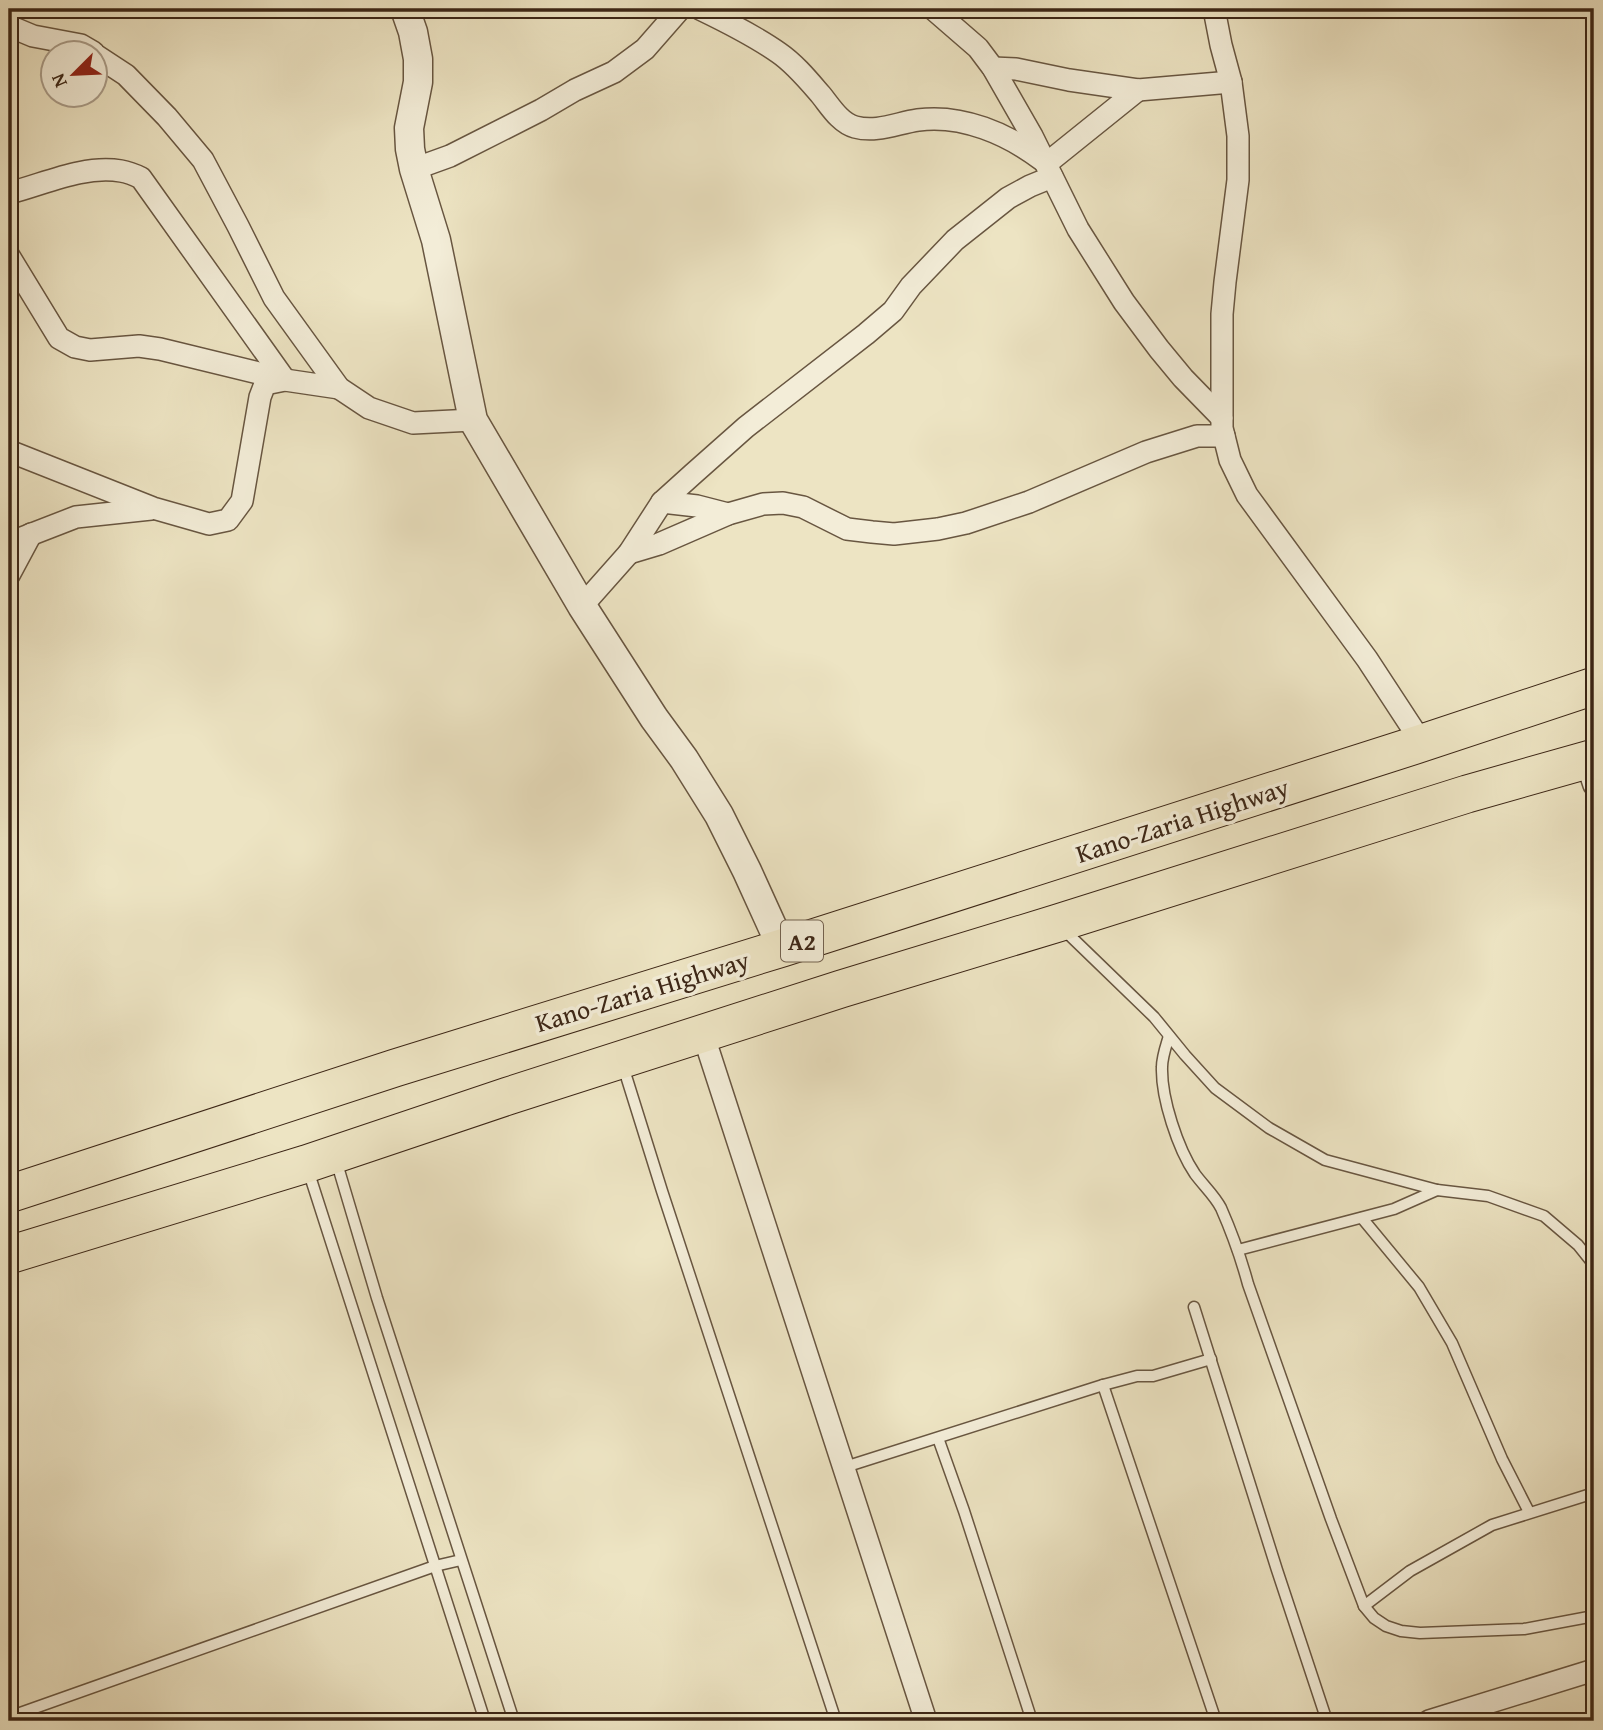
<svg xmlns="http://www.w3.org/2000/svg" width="1603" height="1730" viewBox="0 0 1603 1730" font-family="'Gentium Book Plus',serif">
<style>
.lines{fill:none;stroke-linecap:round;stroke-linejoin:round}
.service-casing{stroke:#685641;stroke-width:13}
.minor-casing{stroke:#685641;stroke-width:24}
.tertiary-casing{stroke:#685641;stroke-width:31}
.trunk-casing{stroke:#3c2616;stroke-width:39}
.service{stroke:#f3edd8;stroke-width:10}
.minor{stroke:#f3edd8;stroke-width:21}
.tertiary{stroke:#f3edd8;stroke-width:28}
.trunk{stroke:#ede4c3;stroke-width:37}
.labels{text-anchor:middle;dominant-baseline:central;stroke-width:7;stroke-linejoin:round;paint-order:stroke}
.shield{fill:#f3edd8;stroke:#736250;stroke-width:2}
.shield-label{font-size:24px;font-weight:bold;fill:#3c2616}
.street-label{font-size:26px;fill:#3c2616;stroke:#f3edd8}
</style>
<rect width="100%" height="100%" fill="#ede4c3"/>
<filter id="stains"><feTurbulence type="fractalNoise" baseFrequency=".00286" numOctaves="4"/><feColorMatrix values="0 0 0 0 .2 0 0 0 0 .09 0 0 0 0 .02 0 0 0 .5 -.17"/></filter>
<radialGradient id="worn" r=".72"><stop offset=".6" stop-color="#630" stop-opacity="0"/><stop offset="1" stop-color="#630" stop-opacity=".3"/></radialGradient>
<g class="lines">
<defs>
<g id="service">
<polyline points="1062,928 1154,1017 1185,1055 1215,1088 1269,1128 1325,1160 1437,1190 1488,1196 1544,1216 1578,1245 1594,1265"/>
<path d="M1169,1036C1166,1046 1162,1057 1162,1067C1161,1098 1178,1149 1195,1174C1203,1185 1215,1196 1221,1208C1232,1233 1241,1258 1248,1284L1331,1519L1364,1606L1374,1618L1386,1626L1401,1631L1420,1633L1524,1629L1594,1616"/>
<polyline points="622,1063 662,1191 836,1721"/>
<polyline points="336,1160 377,1298 514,1721"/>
<polyline points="308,1170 485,1721"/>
<polyline points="1362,1218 1419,1287 1452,1343 1502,1459 1529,1512"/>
<polyline points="1238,1250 1394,1209 1437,1190"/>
<polyline points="1194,1307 1277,1570 1327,1721"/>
<polyline points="1103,1385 1216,1721"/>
<polyline points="938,1438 964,1511 1032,1721"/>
<polyline points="845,1467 1103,1385 1137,1376 1153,1376 1211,1359"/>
<polyline points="1364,1606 1410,1571 1492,1525 1594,1493"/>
<polyline points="9,1717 435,1566 461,1560"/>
</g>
<g id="minor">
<path d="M700,9C727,22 755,36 779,53C795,64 808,80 821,95C830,106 840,123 855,127C877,133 897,123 918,120C962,114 1008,134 1042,160"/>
<polyline points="933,9 978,48 993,68 1032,136 1078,229 1124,302 1159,349 1183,378 1222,418"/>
<polyline points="1214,9 1221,45 1231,82 1238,136 1238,180 1225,282 1222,314 1222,428 1230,460 1247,495 1367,659 1422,743"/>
<polyline points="9,26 33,36 81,45 93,52"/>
<polyline points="94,54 126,75 167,117 203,160 238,226 274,298 339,388 369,408 413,423 473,420"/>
<polyline points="993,68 1016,69 1069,80 1138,90 1231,82"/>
<polyline points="1046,164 1138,90"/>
<polyline points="414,169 450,156 541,110 575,90 614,72 645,49 680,9"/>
<path d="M9,193C45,184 82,165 121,171C127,172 135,175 141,178L285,380"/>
<polyline points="9,256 59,338 75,347 90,350 139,346 160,349 283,379"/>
<polyline points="9,451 153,508 209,524 228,520 242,501 260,397 265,384 285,380 339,388"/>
<polyline points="662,502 697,506 728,514"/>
<polyline points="9,543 76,517 151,509"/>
<polyline points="629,553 659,544 728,514 763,504 783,503 803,507 847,529 872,532 894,534 938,529 966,523 1029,502 1146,452 1197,436 1224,436"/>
<polyline points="9,575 31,534"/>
<polyline points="582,606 629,553 662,502 693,474 746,427 866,334 893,311 911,286 955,240 1008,198 1030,186 1052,177"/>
<polyline points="1586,761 1594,785"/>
<polyline points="703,1034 926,1721"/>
<polyline points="1429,1721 1594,1670"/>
</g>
<polyline id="tertiary" points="405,9 413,32 418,59 418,82 409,128 410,149 414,169 436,240 473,420 582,606 654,718 684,759 719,815 747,871 782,948"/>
<g id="trunk">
<polyline points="9,1194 395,1068 782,948 1422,743 1594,686"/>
<polyline points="9,1255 306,1164 508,1096 841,989 1058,923 1467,794 1594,758"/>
</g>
</defs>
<use href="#service" class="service-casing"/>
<use href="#minor" class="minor-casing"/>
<use href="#tertiary" class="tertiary-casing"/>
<use href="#trunk" class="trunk-casing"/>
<use href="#service" class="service"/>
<use href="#minor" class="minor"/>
<use href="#tertiary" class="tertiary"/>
<use href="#trunk" class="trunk"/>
</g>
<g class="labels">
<rect class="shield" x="781" y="920.5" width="42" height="41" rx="5"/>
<g class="shield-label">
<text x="802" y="941">A2</text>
</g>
<g class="street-label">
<text transform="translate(1182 820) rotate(-18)">Kano-Zaria Highway</text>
<text transform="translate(642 991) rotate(-17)">Kano-Zaria Highway</text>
</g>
</g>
<rect width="1603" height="1730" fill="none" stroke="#ede4c3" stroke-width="35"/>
<rect x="10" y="10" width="1582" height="1709" fill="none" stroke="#3c2616" stroke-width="3.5"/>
<rect x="18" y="18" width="1568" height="1695" fill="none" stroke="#3c2616" stroke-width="2"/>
<g transform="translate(74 74) rotate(246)"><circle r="33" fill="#f3edd8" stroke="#aa9d8a" stroke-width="2"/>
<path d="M0-5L12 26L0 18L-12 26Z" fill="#8f2418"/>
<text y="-10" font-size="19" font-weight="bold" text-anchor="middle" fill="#3c2616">N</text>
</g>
<rect width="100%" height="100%" filter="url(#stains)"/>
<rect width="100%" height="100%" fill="url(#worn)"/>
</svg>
